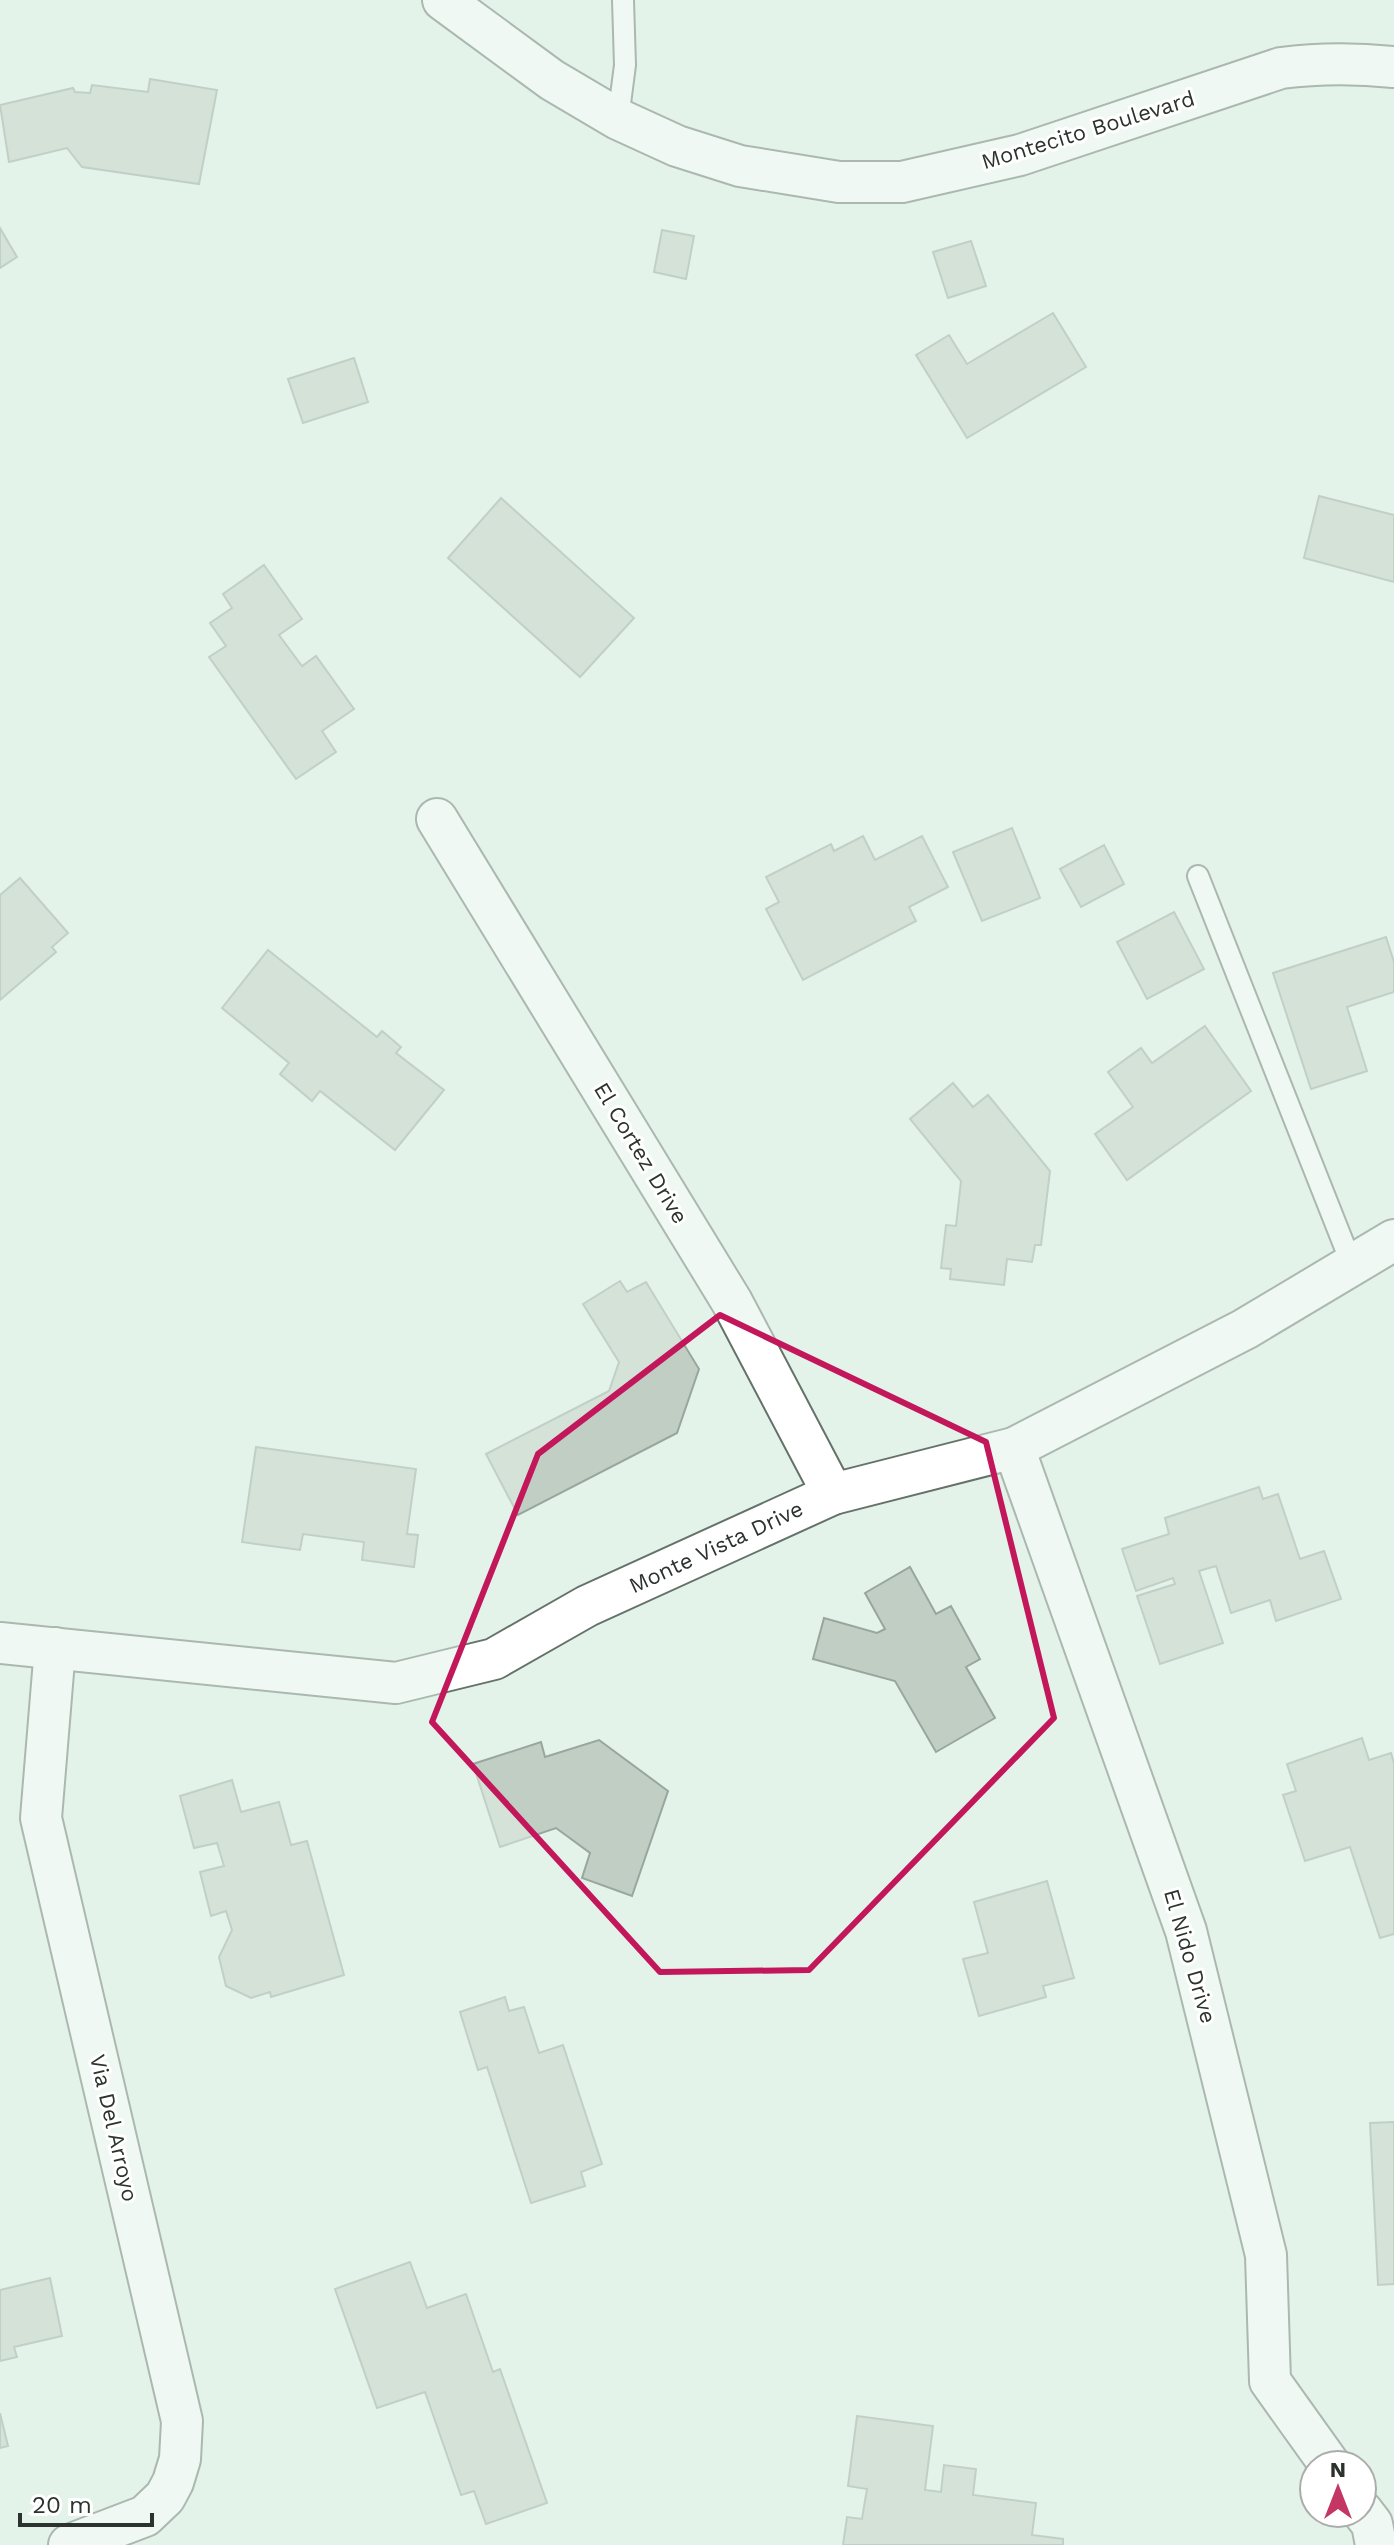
<svg xmlns="http://www.w3.org/2000/svg" width="1394" height="2545" viewBox="0 0 1394 2545" font-family="'Work Sans',sans-serif">
<style>
.building{fill:#c0cec4;stroke:#98a69d;stroke-width:2}
.lines{fill:none;stroke-linecap:round;stroke-linejoin:round}
.service-casing{stroke:#657269;stroke-width:24}
.minor-casing{stroke:#657269;stroke-width:44}
.service{stroke:#fff;stroke-width:20}
.minor{stroke:#fff;stroke-width:40}
.marked{fill:none;stroke:#c2185b;stroke-width:6;stroke-linejoin:round}
.labels{text-anchor:middle;dominant-baseline:central;stroke-width:6;stroke-linejoin:round;paint-order:stroke}
.street-label{font-size:22px;fill:#2c322e;stroke:#fff}
</style>
<rect width="100%" height="100%" fill="#e4f3e9"/>
<g class="building">
<polygon points="150,79 217,90 199,184 82,167 67,148 9,162 0,105 73,88 75,92 90,93 92,85 148,92"/>
<polygon points="0,228 17,257 0,268"/>
<polygon points="662,230 694,236 686,279 654,272"/>
<polygon points="971,241 986,286 948,298 933,252"/>
<polygon points="1053,313 1086,367 967,438 916,355 949,335 967,364"/>
<polygon points="354,358 368,402 303,423 288,379"/>
<polygon points="1319,496 1394,515 1394,582 1304,558"/>
<polygon points="501,498 634,618 580,677 448,558"/>
<polygon points="264,565 302,619 279,635 302,666 316,656 354,709 322,731 336,752 296,779 209,657 226,646 210,623 232,608 223,594"/>
<polygon points="1012,828 1040,898 982,921 953,852"/>
<polygon points="863,836 875,860 922,836 948,887 909,907 916,921 803,980 766,909 779,902 766,877 831,844 834,851"/>
<polygon points="1104,845 1124,884 1081,907 1060,869"/>
<polygon points="20,878 68,933 52,947 56,952 0,1000 0,895"/>
<polygon points="1174,912 1204,969 1147,999 1117,942"/>
<polygon points="1386,937 1394,962 1394,992 1347,1007 1367,1071 1311,1089 1273,973"/>
<polygon points="268,950 377,1037 382,1031 401,1047 396,1053 444,1090 395,1150 320,1091 312,1101 280,1074 289,1063 222,1008"/>
<polygon points="1205,1026 1251,1091 1127,1180 1095,1134 1133,1107 1108,1072 1141,1048 1152,1063"/>
<polygon points="953,1083 973,1107 988,1095 1050,1171 1041,1245 1035,1245 1032,1262 1007,1259 1004,1285 950,1279 951,1269 941,1268 946,1225 956,1226 961,1181 910,1119"/>
<polygon points="620,1281 627,1292 646,1282 699,1369 677,1433 518,1515 486,1454 609,1391 619,1362 583,1304"/>
<polygon points="256,1447 416,1469 407,1534 418,1535 414,1567 362,1560 364,1542 303,1534 300,1550 242,1542"/>
<polygon points="1259,1487 1263,1499 1278,1494 1300,1559 1324,1551 1341,1599 1276,1621 1270,1600 1231,1613 1216,1566 1199,1571 1223,1643 1160,1664 1137,1596 1175,1584 1173,1578 1136,1591 1122,1549 1169,1534 1165,1518"/>
<polygon points="910,1567 936,1614 951,1606 980,1659 966,1667 995,1718 936,1752 895,1681 813,1659 824,1618 877,1633 885,1629 865,1593"/>
<polygon points="1362,1738 1369,1760 1391,1753 1394,1763 1394,1934 1380,1938 1350,1847 1305,1861 1283,1795 1296,1791 1287,1764"/>
<polygon points="599,1740 668,1791 632,1896 582,1878 590,1853 556,1828 500,1847 473,1764 541,1742 545,1757"/>
<polygon points="232,1780 241,1812 279,1802 291,1845 307,1841 344,1975 271,1997 270,1992 251,1998 226,1986 219,1957 232,1930 226,1911 211,1916 200,1872 224,1866 217,1843 194,1848 180,1796"/>
<polygon points="1047,1881 1074,1978 1043,1986 1046,1997 979,2016 963,1959 988,1953 974,1902"/>
<polygon points="505,1997 509,2011 524,2007 539,2053 563,2045 602,2164 581,2172 585,2186 531,2203 487,2067 478,2070 460,2012"/>
<polygon points="1394,2122 1394,2284 1378,2285 1370,2123"/>
<polygon points="410,2262 427,2308 466,2294 493,2372 500,2369 547,2503 486,2524 474,2491 461,2495 425,2392 377,2408 335,2289"/>
<polygon points="50,2278 62,2336 14,2347 17,2357 0,2361 0,2290"/>
<polygon points="0,2413 8,2446 0,2448"/>
<polygon points="857,2416 933,2426 925,2490 941,2492 944,2465 976,2469 973,2495 1036,2503 1032,2535 1063,2539 1063,2545 843,2545 847,2517 862,2519 867,2489 848,2486"/>
</g>
<g class="lines">
<defs>
<g id="service">
<polyline points="618,119 625,65 623,0"/>
<polyline points="1198,876 1352,1265"/>
</g>
<g id="minor">
<path d="M443,0L552,80L618,119L677,146L740,166L839,182H902L1020,155L1281,68C1319,63 1355,63 1394,67"/>
<polyline points="437,819 732,1302 833,1494"/>
<polyline points="1014,1448 1186,1931 1266,2255 1270,2381 1330,2465"/>
<polyline points="0,1643 396,1683 494,1659 587,1606 833,1494 1014,1448 1245,1329 1394,1240"/>
<polyline points="55,1648 41,1818 182,2421 180,2459 173,2482 165,2497 145,2516 69,2545"/>
<polyline points="1362,2511 1372,2524 1376,2545"/>
</g>
</defs>
<use href="#service" class="service-casing"/>
<use href="#minor" class="minor-casing"/>
<use href="#service" class="service"/>
<use href="#minor" class="minor"/>
</g>
<path d="M0 0H1394V2545H0ZM720,1315L986,1442L1054,1718L809,1970L660,1972L432,1722L538,1454Z" fill="#e4f3e9" fill-opacity=".55" fill-rule="evenodd"/>
<path class="marked" d="M720,1315L986,1442L1054,1718L809,1970L660,1972L432,1722L538,1454Z"/>
<g class="labels">
<g class="street-label">
<text transform="translate(1088 130) rotate(-17)">Montecito Boulevard</text>
<text transform="translate(641 1153) rotate(59)">El Cortez Drive</text>
<text transform="translate(716 1547) rotate(-25)">Monte Vista Drive</text>
<text transform="translate(1190 1956) rotate(74)">El Nido Drive</text>
<text transform="translate(114 2128) rotate(77)">Via Del Arroyo</text>
</g>
</g>
<g transform="translate(1338 2489)"><circle r="38" fill="#ffffff" stroke="#abadab" stroke-width="2"/>
<path d="M0-6L14 30L0 20L-14 30Z" fill="#c43764"/>
<text y="-12" font-size="22" font-weight="bold" text-anchor="middle" fill="#2c322e">N</text>
</g>
<path d="M20 2513v12h132v-12" fill="none" stroke="#2c322e" stroke-width="4"/>
<text x="32" y="2513" font-size="24" fill="#2c322e" stroke="#ffffff" stroke-width="6" paint-order="stroke">20 m</text>
</svg>
